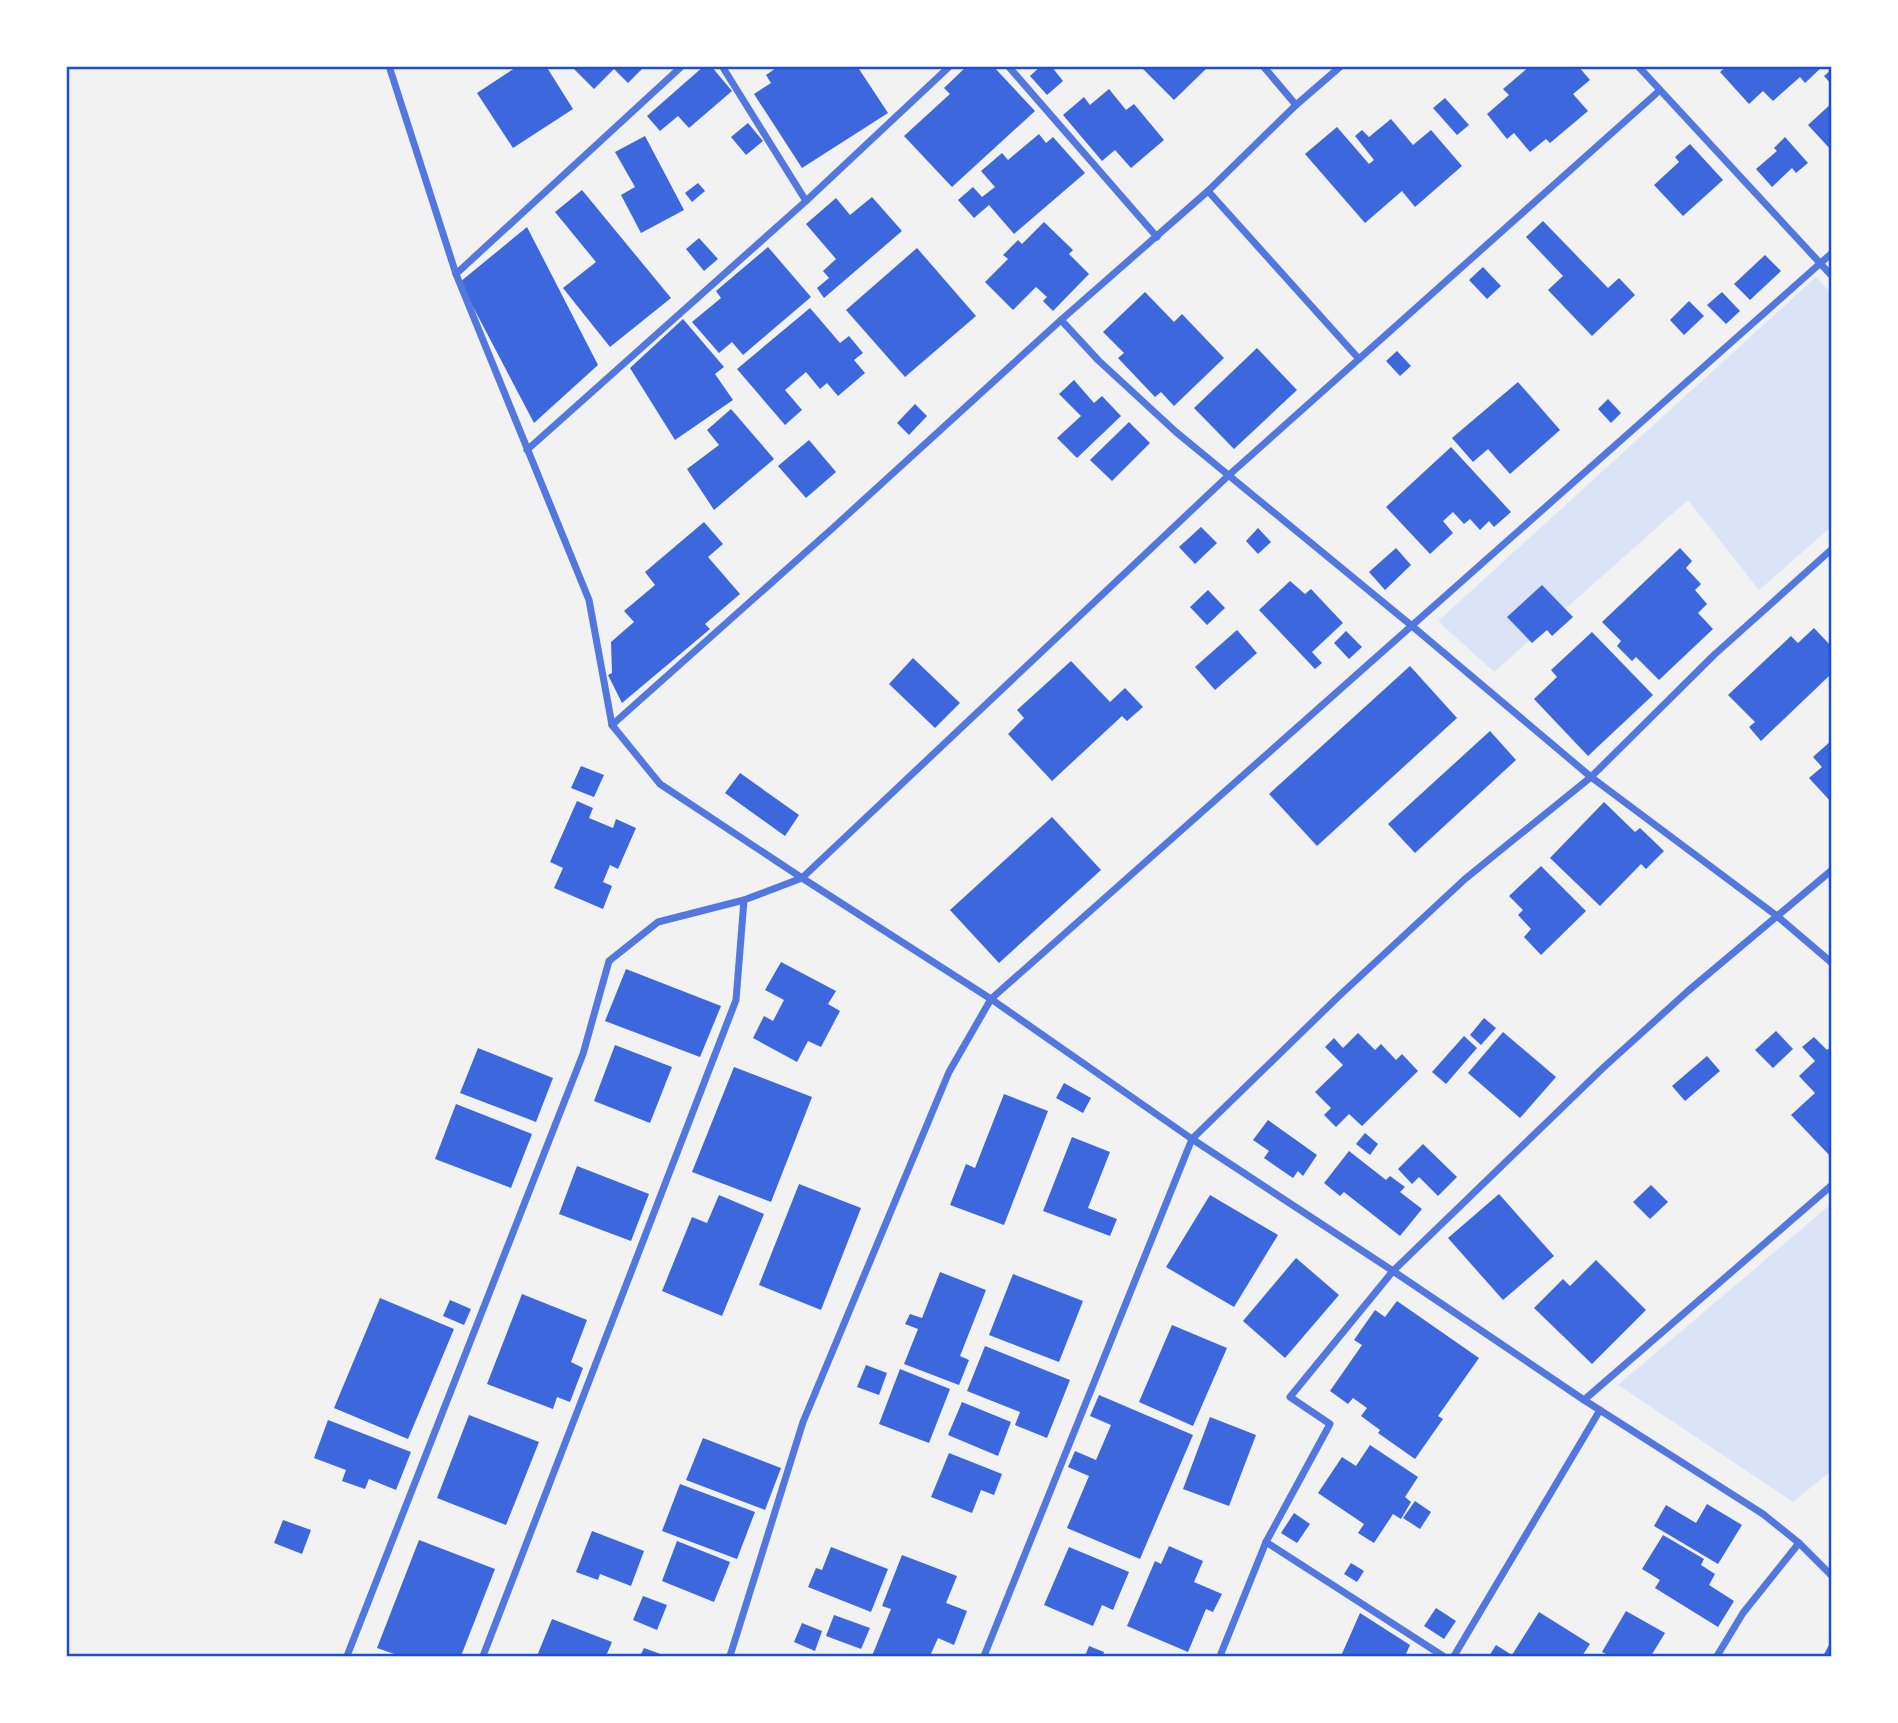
<svg xmlns="http://www.w3.org/2000/svg" width="1898" height="1723" viewBox="0 0 1898 1723" font-family="Helvetica,sans-serif">
<style>
.green{fill:#dbe4f7}
.building{fill:#3d67dc}
.lines{fill:none;stroke-linecap:round;stroke-linejoin:round}
.minor{stroke:#5277de;stroke-width:7}
.neatline{fill:none;stroke:#1d4ed8;stroke-width:2.5}
</style>
<rect width="100%" height="100%" fill="#f2f2f2"/>
<g class="green">
<polygon points="1816,277 1831,293 1831,527 1759,590 1688,500 1494,672 1438,621"/>
<polygon points="1831,1204 1831,1471 1793,1502 1618,1385"/>
</g>
<g class="building">
<polygon points="518,66 546,66 573,109 513,148 477,93"/>
<polygon points="571,66 645,66 628,83 614,69 594,89"/>
<polygon points="704,66 711,66 732,91 689,128 678,116 660,131 647,116"/>
<polygon points="779,66 857,66 888,113 802,168 754,94 771,83 766,75"/>
<polygon points="967,66 993,66 1035,111 952,187 904,136 950,94 944,88"/>
<polygon points="1041,66 1051,66 1063,81 1047,95 1030,76"/>
<polygon points="1140,66 1209,66 1174,100"/>
<polygon points="1530,66 1578,66 1590,80 1573,94 1588,111 1550,143 1546,139 1530,152 1514,133 1507,139 1487,114 1509,95 1503,89"/>
<polygon points="1727,66 1823,66 1805,83 1800,77 1773,101 1763,91 1749,104 1720,72"/>
<polygon points="1832,69 1832,85 1824,76"/>
<polygon points="1109,89 1126,110 1134,104 1164,140 1131,168 1115,150 1102,161 1063,115 1084,97 1090,105"/>
<polygon points="1445,98 1469,125 1457,135 1433,108"/>
<polygon points="1832,103 1832,151 1808,125"/>
<polygon points="1391,119 1413,145 1431,130 1462,166 1415,207 1402,191 1365,223 1305,154 1337,127 1369,164 1374,160 1355,136 1362,130 1369,137"/>
<polygon points="748,123 763,141 746,155 731,137"/>
<polygon points="1039,134 1046,143 1053,137 1085,173 1014,234 989,205 974,218 958,200 973,187 982,197 995,187 981,171 1002,153 1008,160"/>
<polygon points="645,136 684,210 641,233 621,195 635,187 615,152"/>
<polygon points="1785,137 1808,163 1796,173 1792,168 1772,187 1756,169 1777,151 1774,148"/>
<polygon points="1690,144 1723,180 1683,216 1654,185 1679,162 1675,157"/>
<polygon points="698,183 705,191 692,202 685,193"/>
<polygon points="582,190 671,298 610,347 563,288 596,262 555,212"/>
<polygon points="872,197 902,231 824,298 817,288 829,278 823,271 836,259 806,224 836,198 850,215"/>
<polygon points="1543,221 1608,288 1619,278 1635,295 1592,336 1548,290 1563,276 1526,237"/>
<polygon points="1044,222 1073,250 1069,254 1089,274 1053,311 1043,301 1047,297 1036,287 1013,310 985,282 1008,259 1003,255 1018,240 1022,244"/>
<polygon points="527,227 598,365 534,423 460,282"/>
<polygon points="699,238 718,259 704,271 686,249"/>
<polygon points="768,247 811,297 743,355 732,342 719,353 692,322 721,298 716,291"/>
<polygon points="917,248 976,316 905,377 846,310"/>
<polygon points="1765,255 1781,271 1750,300 1734,284"/>
<polygon points="1483,267 1501,286 1487,299 1469,280"/>
<polygon points="1145,292 1174,322 1182,314 1224,358 1174,406 1161,392 1155,397 1118,358 1124,353 1103,332"/>
<polygon points="1722,292 1740,311 1726,324 1707,305"/>
<polygon points="1689,301 1704,316 1684,335 1670,320"/>
<polygon points="810,308 840,343 849,336 863,353 854,360 865,373 838,396 827,383 820,389 806,372 785,390 802,410 785,425 737,369"/>
<polygon points="683,319 724,367 715,374 733,400 675,440 630,368"/>
<polygon points="1257,348 1297,390 1234,449 1194,408"/>
<polygon points="1397,351 1411,366 1400,376 1386,361"/>
<polygon points="1074,380 1094,403 1102,396 1121,416 1077,458 1057,438 1081,416 1059,394"/>
<polygon points="1518,382 1560,430 1510,474 1488,449 1473,462 1452,438"/>
<polygon points="1608,399 1621,413 1611,423 1598,409"/>
<polygon points="915,404 927,416 909,435 897,423"/>
<polygon points="731,409 774,459 714,510 687,469 719,445 707,430"/>
<polygon points="1129,422 1150,443 1112,481 1090,460"/>
<polygon points="809,440 836,472 806,498 778,466"/>
<polygon points="1451,447 1511,512 1494,527 1489,521 1480,530 1470,519 1464,524 1453,512 1443,521 1453,533 1430,554 1386,507"/>
<polygon points="704,522 723,544 708,557 740,594 705,624 710,629 622,703 608,675 612,673 611,642 634,622 624,611 655,585 645,572"/>
<polygon points="1201,527 1217,543 1195,564 1179,547"/>
<polygon points="1258,528 1271,542 1258,554 1246,541"/>
<polygon points="1396,548 1411,565 1385,590 1369,572"/>
<polygon points="1680,548 1692,561 1686,568 1701,584 1695,590 1707,604 1698,613 1713,629 1659,680 1636,657 1632,661 1617,646 1621,641 1602,622"/>
<polygon points="1290,581 1305,594 1311,589 1343,623 1312,652 1322,663 1315,669 1259,610"/>
<polygon points="1542,585 1573,617 1552,636 1547,630 1532,643 1507,617"/>
<polygon points="1208,590 1225,608 1207,625 1190,607"/>
<polygon points="1814,628 1832,647 1832,678 1829,676 1761,741 1749,727 1755,722 1728,695 1791,636 1798,643"/>
<polygon points="1237,630 1257,653 1215,690 1195,667"/>
<polygon points="1346,631 1362,647 1349,659 1334,643"/>
<polygon points="1592,632 1653,695 1588,756 1534,699 1557,677 1551,670"/>
<polygon points="913,658 960,703 935,728 889,684"/>
<polygon points="1071,661 1110,702 1125,688 1143,707 1127,721 1122,716 1052,781 1008,734 1024,718 1017,710"/>
<polygon points="1410,666 1457,718 1317,846 1269,794"/>
<polygon points="1490,731 1516,760 1415,853 1388,824"/>
<polygon points="1832,740 1832,803 1809,778 1822,767 1813,757"/>
<polygon points="581,766 604,775 594,797 571,788"/>
<polygon points="740,773 799,815 785,836 725,793"/>
<polygon points="577,801 593,808 589,818 613,828 616,819 636,828 618,869 610,865 603,882 612,886 603,909 554,888 563,868 550,862"/>
<polygon points="1604,802 1635,832 1640,828 1664,851 1646,869 1641,864 1600,906 1550,858"/>
<polygon points="1052,817 1101,870 999,963 950,910"/>
<polygon points="1541,866 1586,911 1541,955 1524,937 1531,929 1518,915 1523,910 1509,896"/>
<polygon points="781,962 836,991 828,1004 840,1011 821,1047 808,1041 797,1062 753,1038 764,1016 773,1021 784,1000 765,990"/>
<polygon points="626,969 721,1006 700,1057 605,1021"/>
<polygon points="1484,1018 1496,1028 1481,1045 1470,1035"/>
<polygon points="1776,1031 1793,1049 1773,1068 1755,1050"/>
<polygon points="1503,1032 1556,1077 1520,1118 1468,1073"/>
<polygon points="1358,1033 1375,1050 1381,1044 1396,1060 1402,1054 1418,1071 1362,1126 1349,1114 1336,1127 1324,1115 1331,1108 1315,1092 1343,1065 1325,1047 1334,1038 1343,1048"/>
<polygon points="1464,1036 1477,1048 1446,1084 1432,1072"/>
<polygon points="1814,1037 1827,1050 1832,1046 1832,1158 1791,1115 1815,1093 1799,1076 1815,1061 1802,1047"/>
<polygon points="615,1045 672,1067 650,1123 594,1101"/>
<polygon points="478,1048 553,1078 536,1122 460,1093"/>
<polygon points="1707,1056 1720,1071 1685,1101 1672,1086"/>
<polygon points="734,1067 812,1097 771,1202 692,1172"/>
<polygon points="1064,1083 1091,1098 1083,1113 1056,1098"/>
<polygon points="1004,1094 1048,1111 1004,1225 950,1205 966,1164 975,1168"/>
<polygon points="456,1104 532,1134 511,1188 435,1159"/>
<polygon points="1268,1120 1317,1155 1303,1176 1298,1171 1293,1178 1264,1158 1269,1151 1253,1140"/>
<polygon points="1365,1133 1378,1144 1370,1155 1356,1144"/>
<polygon points="1072,1137 1110,1152 1088,1208 1117,1219 1110,1236 1043,1211"/>
<polygon points="1423,1144 1457,1177 1438,1196 1419,1177 1412,1184 1398,1169"/>
<polygon points="1349,1151 1386,1180 1390,1176 1405,1187 1400,1192 1422,1209 1400,1236 1344,1192 1340,1196 1324,1183"/>
<polygon points="577,1166 649,1194 631,1241 559,1214"/>
<polygon points="799,1184 861,1208 821,1310 759,1285"/>
<polygon points="1651,1185 1668,1202 1650,1219 1633,1202"/>
<polygon points="1499,1194 1554,1256 1503,1300 1448,1238"/>
<polygon points="719,1195 764,1214 722,1316 662,1291 692,1217 707,1223"/>
<polygon points="1210,1195 1278,1235 1234,1307 1166,1267"/>
<polygon points="1296,1258 1339,1295 1285,1358 1243,1321"/>
<polygon points="1596,1260 1646,1310 1592,1364 1534,1308 1563,1279 1570,1286"/>
<polygon points="940,1272 986,1290 960,1356 969,1360 959,1385 904,1364 918,1329 905,1324 910,1314 922,1318"/>
<polygon points="1013,1274 1083,1301 1059,1362 989,1335"/>
<polygon points="522,1294 587,1320 571,1362 583,1368 570,1402 557,1397 553,1409 487,1384"/>
<polygon points="380,1298 454,1329 408,1439 334,1408"/>
<polygon points="450,1300 471,1309 464,1325 443,1316"/>
<polygon points="1397,1301 1479,1358 1438,1416 1443,1419 1415,1459 1378,1433 1380,1430 1361,1416 1367,1408 1353,1398 1348,1404 1330,1391 1362,1345 1354,1340 1375,1310 1385,1317"/>
<polygon points="1172,1325 1227,1348 1193,1426 1139,1402"/>
<polygon points="985,1346 1070,1380 1047,1438 1015,1425 1020,1412 967,1391"/>
<polygon points="866,1365 887,1373 879,1395 857,1387"/>
<polygon points="900,1369 950,1389 929,1443 879,1424"/>
<polygon points="1099,1395 1193,1435 1140,1559 1067,1528 1089,1476 1068,1467 1075,1451 1096,1460 1111,1425 1090,1416"/>
<polygon points="962,1402 1011,1422 998,1456 948,1435"/>
<polygon points="469,1415 539,1442 506,1525 437,1498"/>
<polygon points="1210,1417 1256,1435 1229,1506 1183,1489"/>
<polygon points="328,1420 411,1452 396,1490 369,1479 365,1489 342,1481 346,1470 314,1458"/>
<polygon points="703,1438 781,1468 765,1510 686,1480"/>
<polygon points="1370,1445 1418,1477 1405,1497 1411,1502 1401,1519 1393,1514 1374,1543 1358,1533 1364,1524 1318,1493 1342,1457 1356,1466"/>
<polygon points="949,1453 1002,1474 994,1495 981,1490 972,1513 931,1497"/>
<polygon points="680,1484 755,1512 737,1559 662,1531"/>
<polygon points="1415,1501 1431,1512 1420,1529 1403,1518"/>
<polygon points="1707,1504 1742,1525 1718,1564 1654,1526 1666,1505 1696,1523"/>
<polygon points="1294,1513 1310,1524 1297,1543 1281,1533"/>
<polygon points="283,1520 311,1530 302,1554 274,1543"/>
<polygon points="592,1531 644,1551 631,1586 600,1574 598,1580 576,1572"/>
<polygon points="1663,1535 1704,1559 1701,1565 1715,1574 1709,1585 1734,1601 1718,1627 1655,1588 1660,1580 1642,1569"/>
<polygon points="419,1540 495,1569 461,1656 400,1656 377,1648"/>
<polygon points="677,1541 730,1562 714,1602 662,1581"/>
<polygon points="1169,1546 1203,1561 1194,1582 1222,1594 1213,1612 1206,1609 1188,1652 1127,1626 1155,1561 1161,1564"/>
<polygon points="831,1547 888,1569 871,1612 808,1587 816,1568 822,1570"/>
<polygon points="1069,1547 1129,1572 1113,1610 1102,1605 1093,1626 1044,1605"/>
<polygon points="902,1555 957,1576 946,1603 967,1611 954,1645 938,1638 930,1656 872,1656 891,1609 882,1606"/>
<polygon points="1351,1563 1364,1571 1357,1582 1344,1574"/>
<polygon points="643,1596 667,1605 657,1630 633,1620"/>
<polygon points="1436,1608 1456,1621 1444,1639 1424,1626"/>
<polygon points="1626,1611 1665,1633 1651,1656 1610,1656 1602,1652"/>
<polygon points="1539,1612 1590,1644 1582,1656 1489,1656 1496,1645 1512,1655"/>
<polygon points="1360,1613 1410,1645 1405,1656 1341,1656"/>
<polygon points="834,1615 870,1628 861,1649 826,1636"/>
<polygon points="552,1619 612,1642 606,1656 537,1656"/>
<polygon points="802,1623 822,1631 815,1651 794,1642"/>
<polygon points="1829,1645 1832,1646 1832,1656 1823,1656"/>
<polygon points="1089,1646 1104,1652 1103,1656 1085,1656"/>
<polygon points="644,1648 666,1656 640,1656"/>
</g>
<g class="lines">
<g class="minor">
<polyline points="389,66 456,274 589,600 612,725 660,784 802,878 991,999 1192,1139 1393,1271 1584,1400 1763,1514 1799,1543 1832,1576"/>
<polyline points="722,66 806,201"/>
<polyline points="1008,66 1157,237"/>
<polyline points="1263,66 1296,105"/>
<polyline points="1638,66 1832,276"/>
<polyline points="1208,191 1359,359"/>
<polyline points="456,274 682,66"/>
<polyline points="1061,320 1098,360 1176,432 1412,626 1591,777 1777,916 1832,963"/>
<polyline points="527,450 806,201 950,66"/>
<polyline points="612,725 834,527 1061,320 1208,191 1296,105 1341,66"/>
<polyline points="1584,1400 1832,1185"/>
<polyline points="1266,1542 1443,1656"/>
<polyline points="347,1656 583,1054 609,961 658,922 744,900"/>
<polyline points="483,1656 736,1000 744,900 802,878 1229,475 1659,91"/>
<polyline points="730,1656 803,1422 949,1072 991,999 1832,253"/>
<polyline points="984,1656 1192,1139 1339,996 1465,879 1591,777 1714,655 1832,549"/>
<polyline points="1220,1656 1266,1542 1330,1424 1290,1397 1393,1271 1604,1067 1688,991 1832,870"/>
<polyline points="1454,1656 1600,1410"/>
<polyline points="1717,1656 1743,1613 1799,1543"/>
</g>
</g>
<rect width="1898" height="1723" fill="none" stroke="#ffffff" stroke-width="136"/>
<rect x="68" y="68" width="1762" height="1587" class="neatline"/>
</svg>
